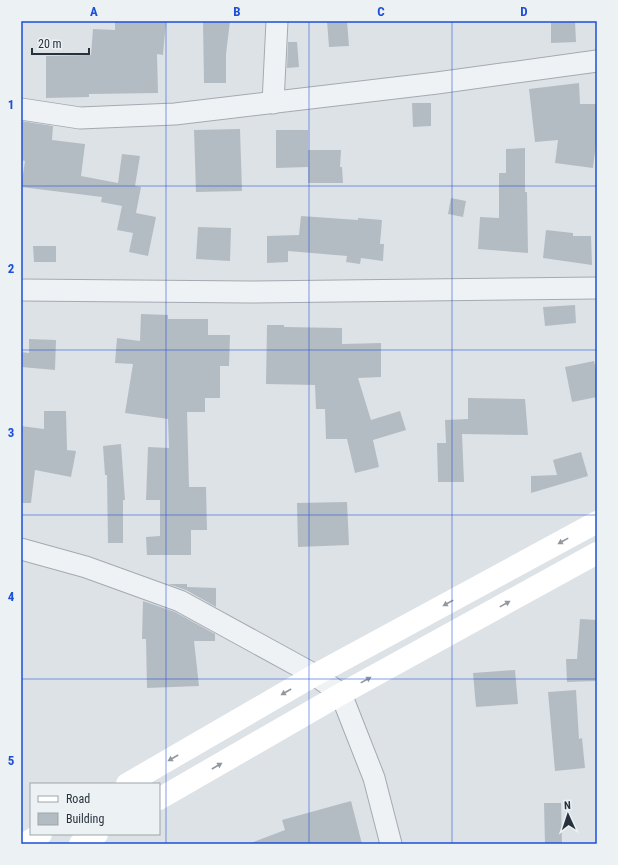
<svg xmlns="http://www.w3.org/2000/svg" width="618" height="865" viewBox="0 0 618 865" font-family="'Roboto Condensed',sans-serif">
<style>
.building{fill:#b4bcc3}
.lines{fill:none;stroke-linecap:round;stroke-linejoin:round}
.street-casing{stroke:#a3aab1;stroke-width:23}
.street{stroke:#eff2f5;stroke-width:21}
.secondary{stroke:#fff;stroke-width:22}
.oneway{fill:#93989e}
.grid{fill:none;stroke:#1d4ed8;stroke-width:1;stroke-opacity:0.55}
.neatline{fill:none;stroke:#1d4ed8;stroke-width:1.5}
.grid-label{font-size:13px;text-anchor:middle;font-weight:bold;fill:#1d4ed8}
</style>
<rect width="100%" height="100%" fill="#dde2e7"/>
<g class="building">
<polygon points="115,21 166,21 163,55 157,54 158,93 89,94 89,97 46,98 46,56 91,55 93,29 115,30"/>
<polygon points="203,21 230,21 226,54 226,83 204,83"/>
<polygon points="327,21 347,21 349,46 329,47"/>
<polygon points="551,21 575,21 576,42 551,43"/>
<polygon points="288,42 297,42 299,67 287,68"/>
<polygon points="579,83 580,104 597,104 597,135 593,168 555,163 558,140 535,142 529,89"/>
<polygon points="412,103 431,103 431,126 413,127"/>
<polygon points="21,121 53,126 52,140 85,144 81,176 118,183 122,154 140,156 135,186 141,187 136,213 156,217 148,256 129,252 133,233 117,230 122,206 101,202 102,197 21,187 25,161 21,160"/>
<polygon points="240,129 242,191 196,192 194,130"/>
<polygon points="276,130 308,130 308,150 341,150 340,167 342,167 343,183 308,183 308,167 276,168"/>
<polygon points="525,148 525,192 527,192 528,253 478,249 480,217 499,218 499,173 506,173 506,149"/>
<polygon points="451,198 466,201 463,217 448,214"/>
<polygon points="301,216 358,220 358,218 382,220 380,244 384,244 383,261 361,258 360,264 346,262 347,256 288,251 288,262 267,263 267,236 299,235"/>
<polygon points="198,227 231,228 230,261 196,259"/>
<polygon points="546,230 573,233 573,236 591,236 592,265 543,258"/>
<polygon points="33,246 56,246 56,262 34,262"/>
<polygon points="575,305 576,323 545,326 543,307"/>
<polygon points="141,314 168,315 168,319 208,319 208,335 230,335 229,366 220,366 220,398 205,398 205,412 187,412 189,487 206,487 207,530 191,530 191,555 147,555 146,537 160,536 160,500 146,500 148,447 169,448 168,419 125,413 133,364 115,363 117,338 140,341"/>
<polygon points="267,325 284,325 284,327 342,328 342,344 381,343 381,377 358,378 371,420 400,411 406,430 373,440 379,467 355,473 347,439 326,439 325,409 316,409 315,385 266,384"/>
<polygon points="29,339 56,340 55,370 21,367 21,352 29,353"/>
<polygon points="594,361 597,374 597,397 572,402 565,367"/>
<polygon points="468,398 525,399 528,435 462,434 464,482 438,482 437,443 446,443 445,420 468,419"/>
<polygon points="44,411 66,411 67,450 76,451 71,477 35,470 31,503 21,503 21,426 44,429"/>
<polygon points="121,444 125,500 123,500 123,543 108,543 107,475 105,475 103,446"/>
<polygon points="581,452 588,476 531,493 531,476 557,475 553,460"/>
<polygon points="347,502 349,545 298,547 297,503"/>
<polygon points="168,584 187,584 187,587 216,588 216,607 186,590"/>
<polygon points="143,601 175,612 215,634 215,641 194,641 199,686 147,688 146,639 142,639"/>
<polygon points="580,619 597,620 597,681 567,682 566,659 577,659"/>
<polygon points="515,670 518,704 476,707 473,673"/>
<polygon points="576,690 579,739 582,738 585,768 555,771 548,692"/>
<polygon points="351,801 362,844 252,844 251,843 285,830 282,820"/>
<polygon points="544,803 561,803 562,844 545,844"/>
</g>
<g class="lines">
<defs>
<g id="street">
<polyline points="273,103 277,21"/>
<polyline points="21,109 80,118 175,114 437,83 597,61"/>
<polyline points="21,290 250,292 597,288"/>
<polyline points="21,549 86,567 180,601 315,675 341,694 374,778 391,844"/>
</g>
</defs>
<use href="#street" class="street-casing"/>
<use href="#street" class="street"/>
<g class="secondary">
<polyline points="127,784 315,675 597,522"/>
<polyline points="159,799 341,694 597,553"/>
<polyline points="24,844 41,834"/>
<polyline points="80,844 97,834"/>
</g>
</g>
<defs><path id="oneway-solid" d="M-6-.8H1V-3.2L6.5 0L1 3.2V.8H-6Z"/></defs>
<g class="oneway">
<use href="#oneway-solid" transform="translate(563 541) rotate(151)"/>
<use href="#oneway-solid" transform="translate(448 603) rotate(151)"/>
<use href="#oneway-solid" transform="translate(505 604) rotate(-29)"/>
<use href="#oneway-solid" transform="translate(366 680) rotate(-29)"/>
<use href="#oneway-solid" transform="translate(286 692) rotate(150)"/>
<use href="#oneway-solid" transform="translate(173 758) rotate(150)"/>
<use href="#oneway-solid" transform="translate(217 766) rotate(-30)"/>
</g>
<path class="grid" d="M166,21V844M309,21V844M452,21V844M21,186H597M21,350H597M21,515H597M21,679H597"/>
<rect width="618" height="865" fill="none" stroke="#ecf1f4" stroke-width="44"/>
<rect x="30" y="783" width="130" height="52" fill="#ecf1f4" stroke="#9da5ab"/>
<rect x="38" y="796" width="20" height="6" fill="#ffffff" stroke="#9da5ab"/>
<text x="66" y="803" font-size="12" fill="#27323d">Road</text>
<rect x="38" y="813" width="20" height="12" fill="#b4bcc3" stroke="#9da5ab"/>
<text x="66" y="823" font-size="12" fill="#27323d">Building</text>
<g transform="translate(568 815) rotate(357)" stroke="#ecf1f4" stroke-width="3" paint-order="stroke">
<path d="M0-3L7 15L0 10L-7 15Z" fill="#27323d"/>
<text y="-6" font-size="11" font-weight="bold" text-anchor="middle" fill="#27323d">N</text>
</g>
<path d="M32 48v6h57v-6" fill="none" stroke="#27323d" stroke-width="2"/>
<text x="38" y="48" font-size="12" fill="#27323d" stroke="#ecf1f4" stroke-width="3" paint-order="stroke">20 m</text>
<rect x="22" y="22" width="574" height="821" class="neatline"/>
<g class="grid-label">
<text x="94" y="16">A</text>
<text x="237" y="16">B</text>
<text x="381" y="16">C</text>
<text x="524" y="16">D</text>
<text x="11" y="109">1</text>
<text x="11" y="273">2</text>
<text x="11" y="437">3</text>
<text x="11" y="601">4</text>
<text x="11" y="765">5</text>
</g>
</svg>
